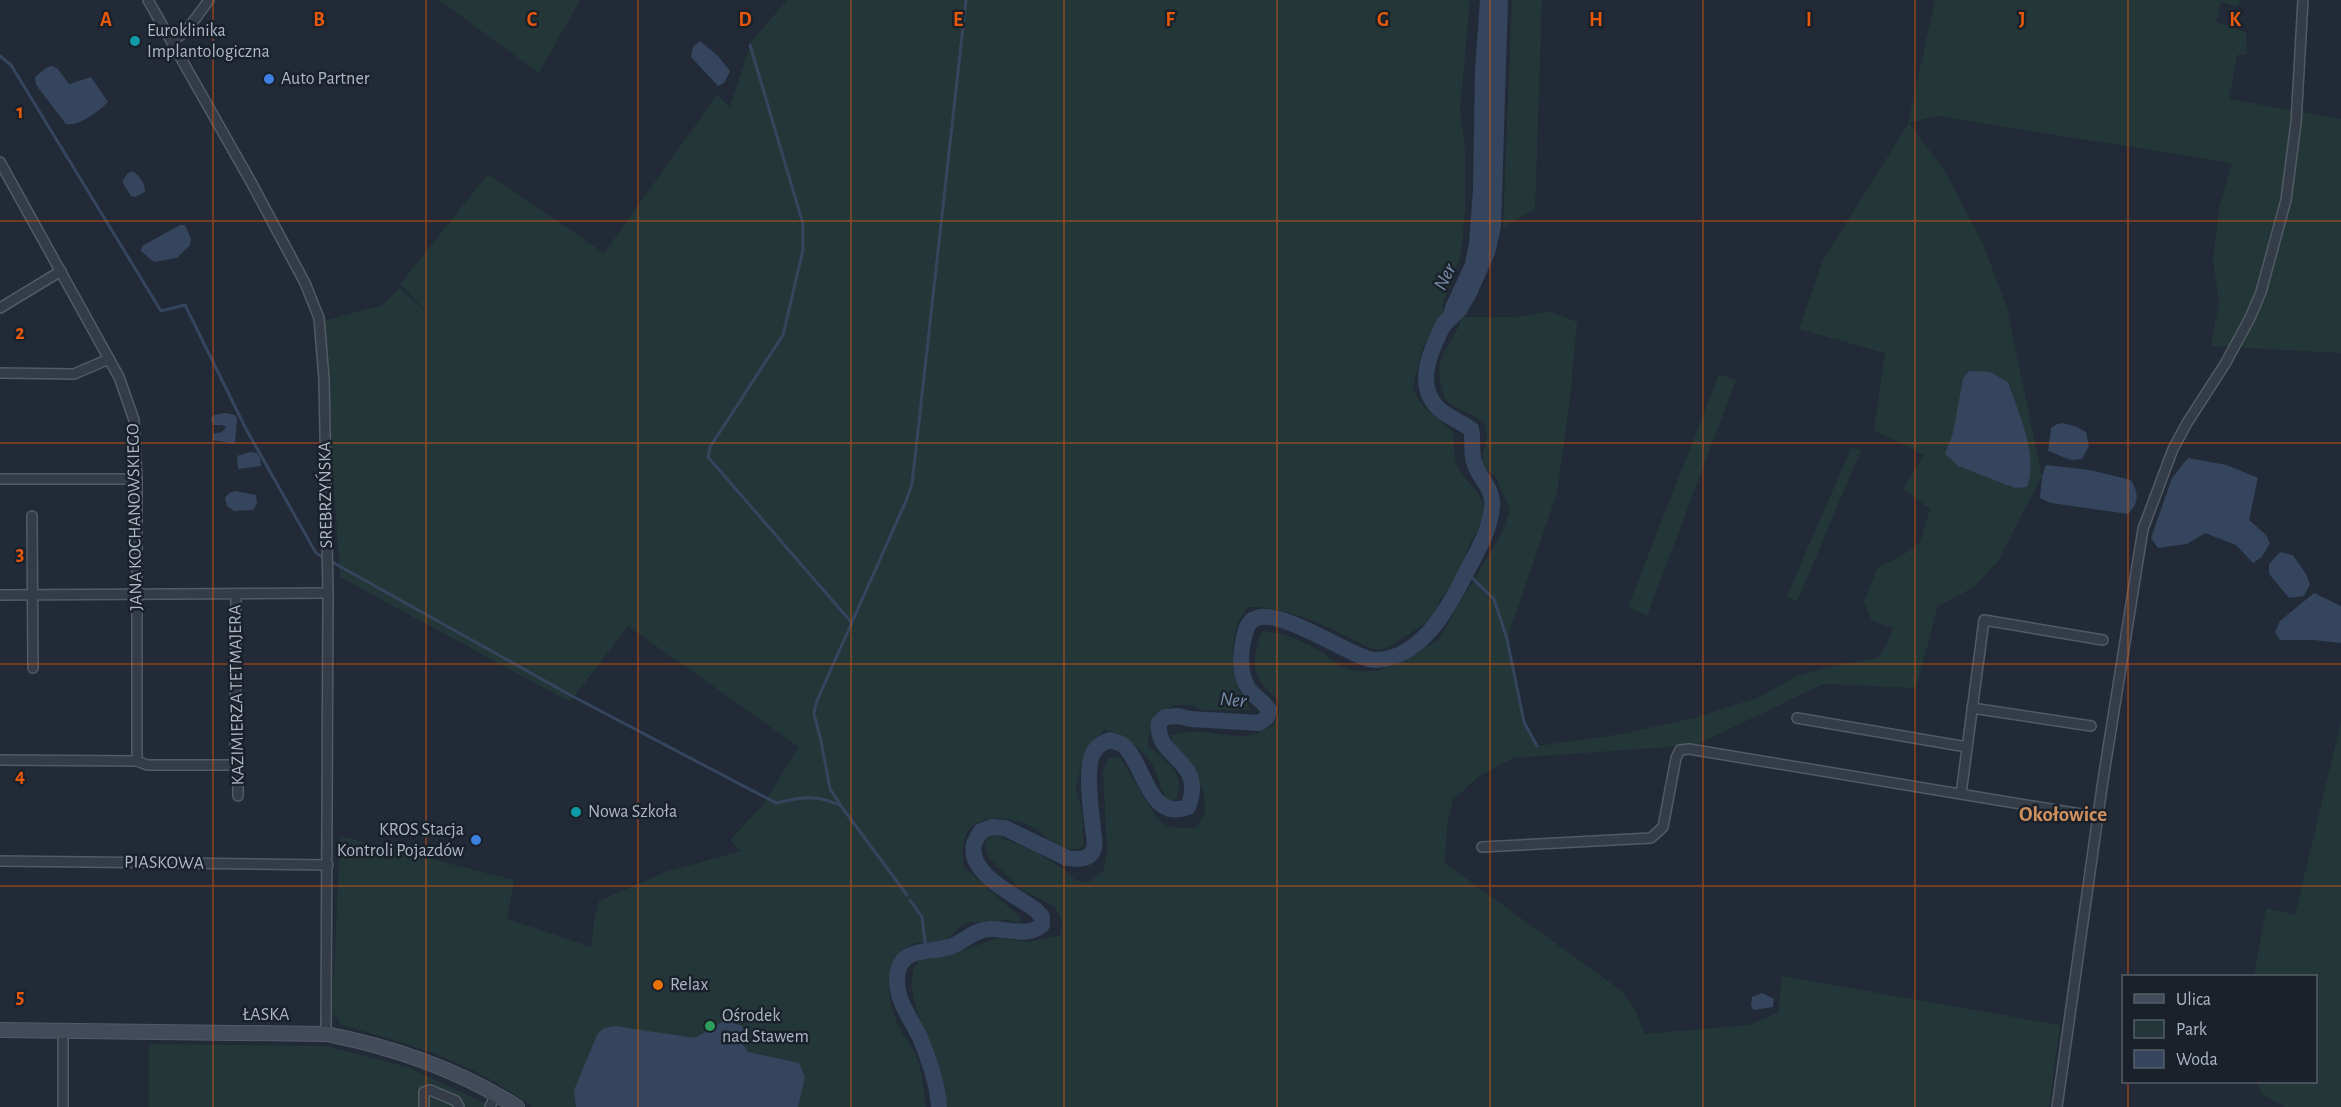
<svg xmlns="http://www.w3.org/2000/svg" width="2341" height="1107" viewBox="0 0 2341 1107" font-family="'Alegreya Sans',sans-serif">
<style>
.green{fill:#243738}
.water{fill:#35455d}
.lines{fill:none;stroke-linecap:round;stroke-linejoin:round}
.stream{stroke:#35455d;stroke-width:3}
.river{stroke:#35455d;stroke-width:16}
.minor-casing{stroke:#525a65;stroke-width:12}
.secondary-casing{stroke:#525a65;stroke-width:16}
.minor{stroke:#343c47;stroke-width:9}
.secondary{stroke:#424b5a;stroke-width:14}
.grid{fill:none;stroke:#e8590c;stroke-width:1.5;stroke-opacity:0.55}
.culture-dot{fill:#0f9aa8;stroke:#1a212b;stroke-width:2}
.shop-dot{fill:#3f7fe0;stroke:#1a212b;stroke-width:2}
.food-dot{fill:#e8710a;stroke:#1a212b;stroke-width:2}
.leisure-dot{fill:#2e9e5b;stroke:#1a212b;stroke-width:2}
.labels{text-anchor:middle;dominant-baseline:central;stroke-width:5;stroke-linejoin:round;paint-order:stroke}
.poi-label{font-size:18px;fill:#aeb7c4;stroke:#1a212b;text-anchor:start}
.street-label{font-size:18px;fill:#aeb7c4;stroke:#1a212b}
.water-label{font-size:20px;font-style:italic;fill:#788eaa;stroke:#1a212b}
.quarter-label{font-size:21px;font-weight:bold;fill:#ce8f5f;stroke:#1a212b}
.grid-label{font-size:20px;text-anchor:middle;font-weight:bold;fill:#e8590c;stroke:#1a212b;stroke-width:5;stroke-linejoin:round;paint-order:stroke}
</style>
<rect width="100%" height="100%" fill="#212a36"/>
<g class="green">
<polygon points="439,0 580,0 539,73"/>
<path d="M787,0H1470L1460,111L1465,149V211L1461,255L1442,306L1445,314L1441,323L1423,347L1413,386L1416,396L1425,408L1453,432C1455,443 1453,455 1457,465C1464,483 1486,492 1483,514C1481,534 1463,544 1465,567L1459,571L1452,586L1440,599L1437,611L1422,626L1389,647L1379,650L1370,648C1331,629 1293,606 1248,607C1230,627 1229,665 1239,689C1242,697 1247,702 1251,710H1202L1190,705H1174L1157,713L1148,738V746C1166,761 1187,773 1176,799L1169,801C1160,791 1159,778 1153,766C1145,751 1120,730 1103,730L1100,737L1093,743L1083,758L1076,788L1083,815V836L1085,845C1079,849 1070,851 1063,848C1052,843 1043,833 1032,827C1013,816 974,812 965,837C962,846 963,857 963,866L1021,918L1018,923L1007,920L965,923L941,943C933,943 921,941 913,944C881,958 886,997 898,1025C904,1038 914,1047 918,1061C923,1076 924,1092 926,1107H532C476,1063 411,1044 344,1026L338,1021L337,1016L332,1015L340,836L514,880L507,919L591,947L594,921L599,901L665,872L741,851L730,840L762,806L799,747L628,626L570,702L340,577L323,321L383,305L400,288L432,318L400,284L488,174L604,253L717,95L730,107L751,42Z"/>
<polygon points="1512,0 1542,0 1535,209 1503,227"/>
<path d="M1935,0H2240L2238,7L2221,2L2216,22L2246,32L2247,54L2237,55L2229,99L2341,119V353L2211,346L2219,302L2213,260L2219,208L2232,163L1937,116L1909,123L1945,171L1983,244L2007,308L2042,476L1998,561L1974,587L1938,606L1916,688L1823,684L1696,745L1513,758L1478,777L1453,800L1447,826L1445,863L1623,992L1636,1012L1645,1034L1748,1025L1778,1013L1782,976L2060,1025L2049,1107H945L937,1063L916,1009L911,984L914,968L918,961L930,956L948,955L999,938L1028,942L1061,935L1062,921L1055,907L1019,888L989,858L985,847L986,839L995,835L1035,851L1066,871L1075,880L1085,882L1091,881L1103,871L1107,852L1103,771L1108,758L1120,757L1156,817L1167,827L1195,828L1205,814L1204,793L1188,758L1173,743L1171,735C1180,733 1190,731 1199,732C1225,733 1245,743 1268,728C1279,721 1280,711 1278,699C1250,676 1251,664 1262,631L1280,633L1303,642L1323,653L1339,666L1356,671H1377L1405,661L1438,640L1504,529L1510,509L1495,476L1481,466L1487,434L1484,422C1477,417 1452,406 1448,402C1443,396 1441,387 1440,380C1435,354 1456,340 1462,317H1517L1549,311L1577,322L1570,400L1557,493L1507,639L1524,722L1537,746L1622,734L1694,718L1757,698L1797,676L1828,667L1877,658L1885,648L1893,628L1872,621L1864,602L1877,568L1903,555L1920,542L1930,509L1903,489L1924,455L1874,430L1885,353L1799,329L1823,260L1908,124Z"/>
<polygon points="1719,374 1736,380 1647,616 1628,607"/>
<polygon points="1851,448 1861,450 1797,602 1787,596"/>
<polygon points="2341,721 2341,1107 2285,1107 2261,1094 2258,1082 2316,1082 2316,976 2254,976 2266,908 2295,915"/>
<polygon points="149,1044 326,1046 407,1067 494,1107 149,1107"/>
</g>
<g class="water">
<polygon points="1480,0 1508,0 1501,227 1495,254 1476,297 1466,314 1434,346 1446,304 1465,263 1469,243 1473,189 1475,70"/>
<polygon points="700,41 718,56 730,71 724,83 718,86 691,57 693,47"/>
<path d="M52,66L58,69L69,84L91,77L108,102C99,111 79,127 66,124L36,85L35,77L46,68Z"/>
<path d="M133,171C140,177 145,183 145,192L135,197L131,196L122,182L127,174Z"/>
<polygon points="180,225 185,225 191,239 190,245 177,258 154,262 141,251 142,246"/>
<path d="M1969,371L1990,372L2008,382C2018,413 2039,454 2027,487L2015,488L1958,466L1945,454L1953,433L1963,379Z"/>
<polygon points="225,413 235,415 237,418 235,444 213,440 213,434 222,432 226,427 222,425 213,425 211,418 214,415"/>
<polygon points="2063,423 2077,427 2086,432 2089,446 2082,459 2071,460 2048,451 2051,428 2057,424"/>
<polygon points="250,452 257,453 260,458 261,466 238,469 237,456"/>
<polygon points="2188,458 2227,465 2258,478 2249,520 2266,535 2270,543 2262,557 2253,563 2236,545 2205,533 2187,544 2158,548 2151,538 2172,478"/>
<path d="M2046,465L2090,470L2131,480C2139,493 2139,503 2128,514L2051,503L2040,498L2042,476Z"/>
<polygon points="236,491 256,495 257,503 253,510 234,511 227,506 225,498 229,493"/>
<polygon points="2280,552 2293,555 2306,574 2310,584 2304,596 2289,598 2269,574 2269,564"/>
<polygon points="2314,593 2341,606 2341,643 2313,640 2280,640 2275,632 2280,621"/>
<polygon points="1762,993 1774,999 1773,1007 1754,1010 1751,1006 1752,997"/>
<path d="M725,1020L742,1026L746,1035C742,1042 743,1046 748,1052L799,1063L805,1077L798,1107H576L574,1090L598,1033L605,1028L615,1026L695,1038Z"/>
</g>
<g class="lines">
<g class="stream">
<polyline points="750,45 803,224 803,250 783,335 710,447 708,457 852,623"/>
<path d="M0,56L11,65L161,311L185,305L246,429L316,553L572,696L776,803C802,797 817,794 841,806L907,895"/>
<polyline points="1466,572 1494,599 1507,639 1524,722 1537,746"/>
<polyline points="840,804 830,789 821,741 814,714 816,703 906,501 912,484 966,0"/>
<polyline points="910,900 922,917 926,950"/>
</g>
<path class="river" d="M939,1107C938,1085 929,1060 921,1040C913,1021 897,1003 897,981C897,944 929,955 952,946C965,941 974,930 989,929C1006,928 1028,938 1042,925V917L1036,910C1016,895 967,874 974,844C975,840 979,835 981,831L992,827L1005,828L1067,858C1077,860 1092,860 1094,847C1096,842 1093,834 1093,828C1091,811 1084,763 1095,750C1099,744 1104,743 1110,740C1115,742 1120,743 1123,745C1145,764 1148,822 1188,807C1207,759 1154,758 1159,723L1165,717L1178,716L1191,719L1260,723L1267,717L1269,710C1264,702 1259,700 1253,694C1237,678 1240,650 1246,630C1257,588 1351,660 1375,660C1421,659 1448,609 1466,573C1477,551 1490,532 1492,506C1494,490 1480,479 1475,465C1470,454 1474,441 1471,429C1461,422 1448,417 1439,409C1413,385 1432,347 1445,322"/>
<defs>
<g id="minor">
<polyline points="148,0 251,182 305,283 319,318 324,379 328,593 326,1034"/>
<polyline points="172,42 187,30 209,0"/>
<polyline points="0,162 119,377 134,420 137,479 137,761"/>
<polyline points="0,308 61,271"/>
<polyline points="0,373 74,374 109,359"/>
<polyline points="0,479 137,479"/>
<polyline points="32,516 33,668"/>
<polyline points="236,594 235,765 238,774 238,796"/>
<polyline points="0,595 328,593"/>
<polyline points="1972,708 2091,726"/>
<polyline points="1797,718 1967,747"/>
<polyline points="0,760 137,761 147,765 235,765"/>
<polyline points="1961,794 1984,620 2103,640"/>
<polyline points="1482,847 1651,838 1663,827 1676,758 1680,750 1689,749 2099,817"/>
<polyline points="0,861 328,865"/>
<polyline points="63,1031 63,1107"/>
<polyline points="424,1107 424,1092 430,1090 456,1101 459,1107"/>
<polyline points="490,1107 496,1093"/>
<polyline points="2057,1107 2103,780 2143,529 2173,449 2187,423 2225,364 2250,318 2261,292 2286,200 2296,123 2303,0"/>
</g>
<path id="secondary" d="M0,1030L326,1034C393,1047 459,1070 517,1107"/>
</defs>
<use href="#minor" class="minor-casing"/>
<use href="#secondary" class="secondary-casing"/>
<use href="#minor" class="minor"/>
<use href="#secondary" class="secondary"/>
</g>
<path class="grid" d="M213,0V1107M426,0V1107M638,0V1107M851,0V1107M1064,0V1107M1277,0V1107M1490,0V1107M1703,0V1107M1915,0V1107M2128,0V976M0,221H2341M0,443H2341M0,664H2341M0,886H2341M2128,1082V1107"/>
<g class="culture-dot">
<circle cx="135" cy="41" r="6"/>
<circle cx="576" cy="812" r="6"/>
</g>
<g class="shop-dot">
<circle cx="269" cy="79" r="6"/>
<circle cx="476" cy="840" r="6"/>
</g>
<circle class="food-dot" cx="658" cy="985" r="6"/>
<circle class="leisure-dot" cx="710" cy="1026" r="6"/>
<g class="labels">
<g class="poi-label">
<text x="147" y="31">Euroklinika<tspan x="147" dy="21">Implantologiczna</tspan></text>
<text x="281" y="79">Auto Partner</text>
<text x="588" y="812">Nowa Szkoła</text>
<text x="464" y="830" text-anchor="end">KROS Stacja<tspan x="464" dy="21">Kontroli Pojazdów</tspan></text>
<text x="670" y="985">Relax</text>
<text x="722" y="1016">Ośrodek<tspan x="722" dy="21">nad Stawem</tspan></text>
</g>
<g class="street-label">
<text transform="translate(326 495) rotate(-91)">SREBRZYŃSKA</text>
<text transform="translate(135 517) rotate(-91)">JANA KOCHANOWSKIEGO</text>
<text transform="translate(237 695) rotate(-91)">KAZIMIERZA TETMAJERA</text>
<text transform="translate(164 863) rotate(1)">PIASKOWA</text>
<text x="266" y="1015">ŁASKA</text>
</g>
<g class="water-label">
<text transform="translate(1445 277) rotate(-64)">Ner</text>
<text transform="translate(1233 700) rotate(5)">Ner</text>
</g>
<g class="quarter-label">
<text x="2063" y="814">Okołowice</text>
</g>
</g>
<g class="grid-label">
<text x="106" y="26">A</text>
<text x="319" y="26">B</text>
<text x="532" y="26">C</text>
<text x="745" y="26">D</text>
<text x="958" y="26">E</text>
<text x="1170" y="26">F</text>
<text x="1383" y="26">G</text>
<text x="1596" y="26">H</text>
<text x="1809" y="26">I</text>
<text x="2022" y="26">J</text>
<text x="2235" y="26">K</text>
<text x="20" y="118">1</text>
<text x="20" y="339">2</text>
<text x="20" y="560">3</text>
<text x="20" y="782">4</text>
<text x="20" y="1003">5</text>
</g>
<rect x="2122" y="975" width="195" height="108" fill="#1a212b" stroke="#555d68" stroke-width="1.5"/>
<rect x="2134" y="994" width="30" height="9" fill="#424b5a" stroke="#555d68" stroke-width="1.5"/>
<text x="2176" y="1005" font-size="18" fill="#aeb7c4">Ulica</text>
<rect x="2134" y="1020" width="30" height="18" fill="#243738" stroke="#555d68" stroke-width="1.5"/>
<text x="2176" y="1035" font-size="18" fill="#aeb7c4">Park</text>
<rect x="2134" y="1050" width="30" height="18" fill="#35455d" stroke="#555d68" stroke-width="1.5"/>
<text x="2176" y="1065" font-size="18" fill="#aeb7c4">Woda</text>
</svg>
